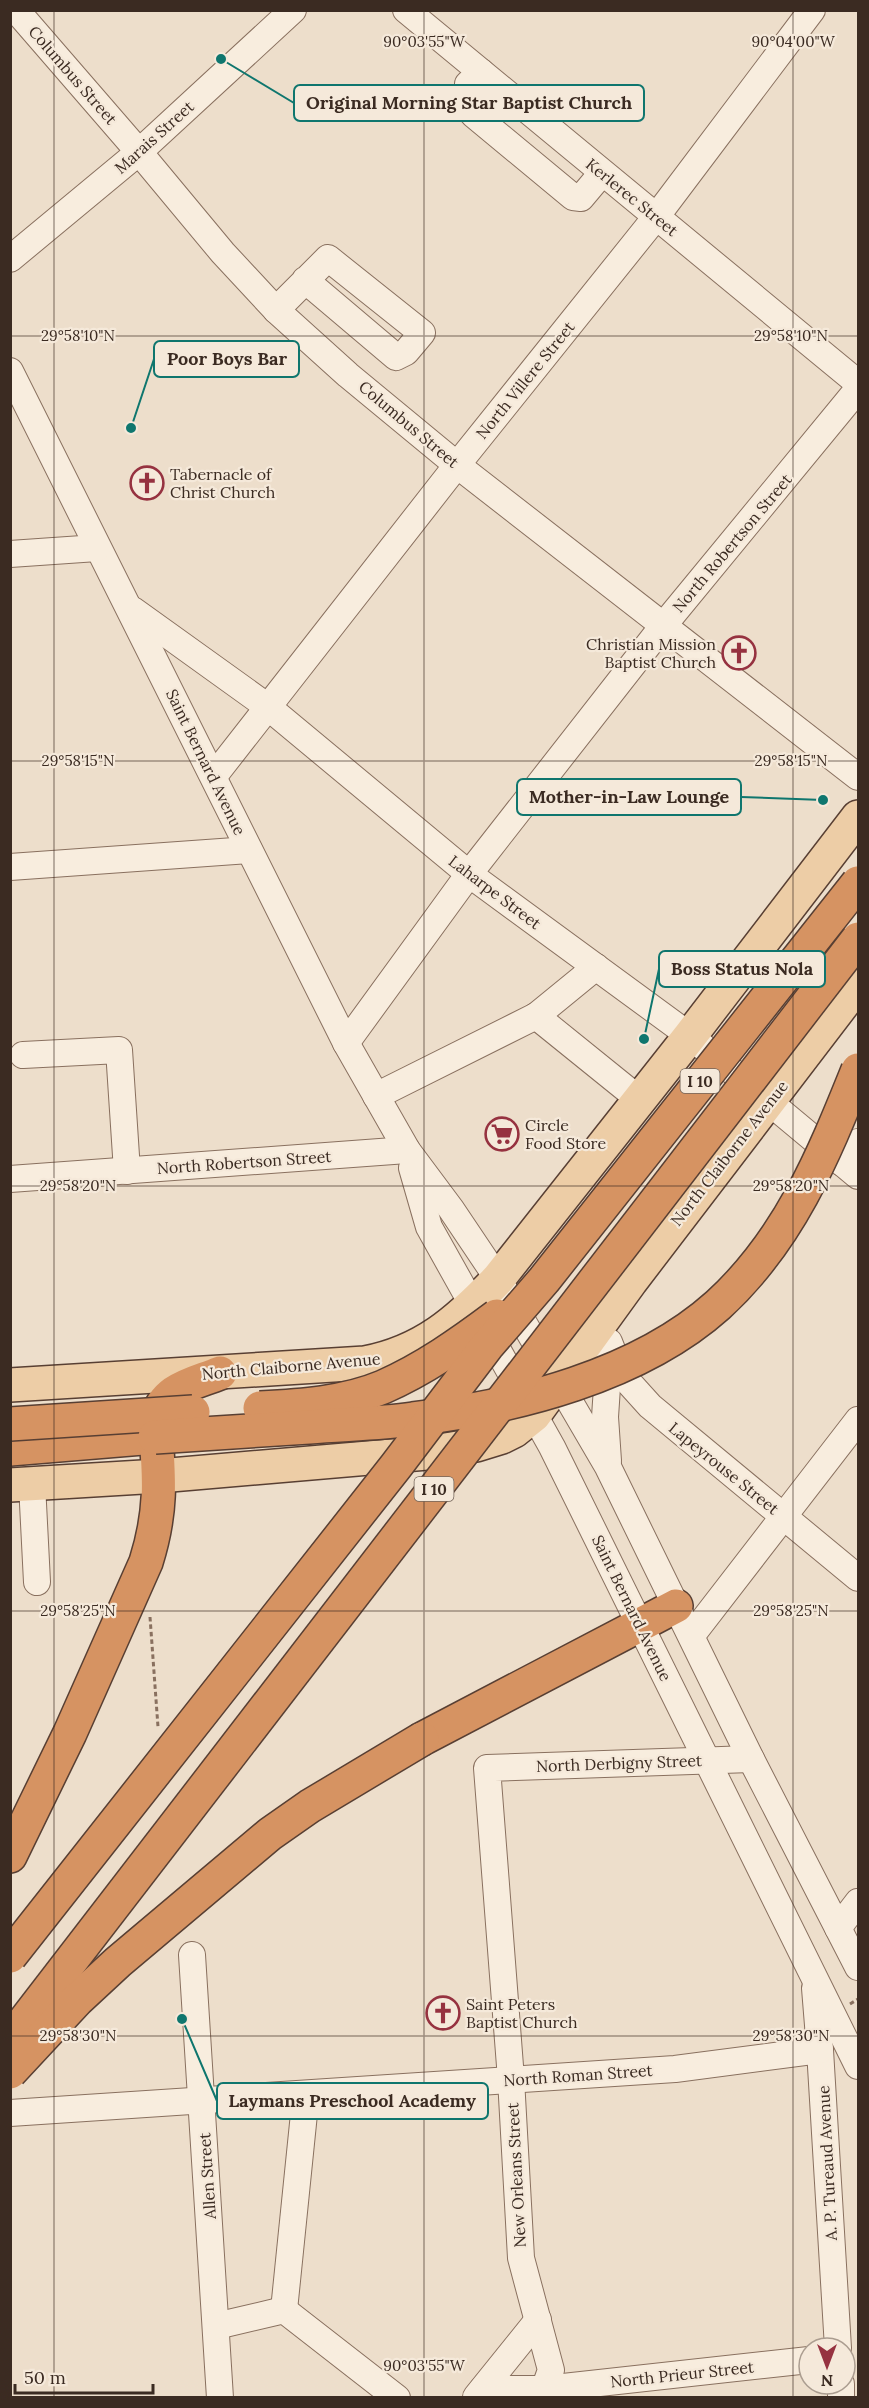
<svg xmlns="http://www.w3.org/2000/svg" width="869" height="2408" viewBox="0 0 869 2408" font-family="Lora,serif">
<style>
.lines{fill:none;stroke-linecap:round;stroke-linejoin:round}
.minor-casing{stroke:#89705f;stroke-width:28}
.major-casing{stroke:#583f33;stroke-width:36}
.highway-casing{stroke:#583f33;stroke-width:36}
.path{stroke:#89705f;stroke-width:3;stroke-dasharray:4.5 3;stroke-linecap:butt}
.minor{stroke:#f8edde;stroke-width:26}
.major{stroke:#edcda6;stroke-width:33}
.highway{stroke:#d69362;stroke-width:33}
.highway-bridge-casing{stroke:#583f33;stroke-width:36;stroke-linecap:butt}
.highway-bridge{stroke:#d69362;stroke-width:33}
.ticks{fill:none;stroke:#3b2b22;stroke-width:1.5;stroke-opacity:0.45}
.labels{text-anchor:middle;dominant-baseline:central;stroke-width:4.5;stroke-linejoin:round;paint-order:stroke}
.shield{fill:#f5e9da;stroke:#736459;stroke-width:1.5}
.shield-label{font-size:15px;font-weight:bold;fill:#3b2b22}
.street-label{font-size:16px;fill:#3b2b22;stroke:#f5e9da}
.poi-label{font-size:16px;fill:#3b2b22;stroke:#f5e9da;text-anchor:start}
.ticks-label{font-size:15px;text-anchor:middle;fill:#3b2b22;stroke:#f5e9da;stroke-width:4.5;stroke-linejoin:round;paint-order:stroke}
.leader{fill:none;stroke:#0f766e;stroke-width:2}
.callout-dot{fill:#0f766e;stroke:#f5e9da;stroke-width:2}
.callout{fill:#f5e9da;stroke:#0f766e;stroke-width:2}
.callout-label{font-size:18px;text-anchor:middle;font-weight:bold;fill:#3b2b22}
</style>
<rect width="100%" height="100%" fill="#eddecb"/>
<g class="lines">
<defs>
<g id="minor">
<polyline points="16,10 139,152 223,253 276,310 348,375 457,465 858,777"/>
<polyline points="406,10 858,383"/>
<polyline points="481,72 468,84 467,107 474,115 573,197 581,198 602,173"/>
<polyline points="10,259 139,152 293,10"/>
<polyline points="276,310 328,258 422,333 406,352 396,357 305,280"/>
<polyline points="10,371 346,1043 407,1150 451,1209 498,1279 608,1467 751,1759 858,1967"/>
<polyline points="10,554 97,548"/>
<polyline points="133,610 268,707 469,874 690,1036 858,1176"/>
<polyline points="214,776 457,465 656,217 812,10"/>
<polyline points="10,867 249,850"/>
<polyline points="536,1016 640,1100"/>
<polyline points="346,1043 469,874 663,626 858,389"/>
<polyline points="23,1055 119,1050 127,1171"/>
<polyline points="376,1096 536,1016 596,967"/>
<polyline points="842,1163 858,1142"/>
<polyline points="412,1168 429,1227 552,1447 858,2066"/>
<polyline points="10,1179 407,1150"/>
<polyline points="609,1342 622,1375 650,1406 858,1578"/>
<polyline points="608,1461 605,1417 609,1357"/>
<polyline points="32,1484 37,1582"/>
<polyline points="692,1635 858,1420"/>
<polyline points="838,1928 858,1902"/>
<polyline points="192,1955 220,2398"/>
<polyline points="815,1988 820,2050 838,2348"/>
<polyline points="10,2113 675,2069 820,2050"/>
<polyline points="284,2310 306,2094"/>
<polyline points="216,2326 284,2310 397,2398"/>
<polyline points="841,2384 841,2398"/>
<polyline points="483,2389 545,2389 809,2360"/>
<polyline points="476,2397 538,2320"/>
<polyline points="541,2398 551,2370 521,2258 511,2079 487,1768 751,1759"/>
</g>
<g id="major">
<path d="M10,1385L365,1363C423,1352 458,1321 498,1279L690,1036L858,817"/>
<polyline points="10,1485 159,1476 427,1453 476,1445 502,1437 514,1431 534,1415 631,1281 858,984"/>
</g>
<g id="highway">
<polyline points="10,1449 155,1437"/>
<polyline points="422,1739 676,1606"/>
<path d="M10,1856L70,1733L146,1562C163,1508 159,1475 155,1421C165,1387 190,1385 220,1373"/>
</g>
</defs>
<use href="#minor" class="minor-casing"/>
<use href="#major" class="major-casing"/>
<use href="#highway" class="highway-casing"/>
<g class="path">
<polyline points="150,1617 158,1727"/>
<polyline points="850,2004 858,1999"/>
</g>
<use href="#minor" class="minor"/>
<use href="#major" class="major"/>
<use href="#highway" class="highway"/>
<defs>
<g id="highway-bridge">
<path d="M260,1408C300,1406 345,1403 383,1387C424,1369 461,1343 497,1316"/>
<polyline points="10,1424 193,1412"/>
<path d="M155,1437C207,1434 258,1430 309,1427C343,1424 378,1424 413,1419C515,1407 639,1376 718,1305C789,1240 823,1157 858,1070"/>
<polyline points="10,1956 396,1466 487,1346 544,1280 858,883"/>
<polyline points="10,2040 858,939"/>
<polyline points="10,2072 77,2000 118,1962 270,1834 310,1806 422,1739"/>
</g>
</defs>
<use href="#highway-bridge" class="highway-bridge-casing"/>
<use href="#highway-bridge" class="highway-bridge"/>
</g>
<path class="ticks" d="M54,10V2398M424,10V2398M793,10V2398M10,336H858M10,761H858M10,1186H858M10,1611H858M10,2036H858"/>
<defs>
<symbol id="church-ring" viewBox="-11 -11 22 22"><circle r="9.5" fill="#f5e9da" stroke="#963240" stroke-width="1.5"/><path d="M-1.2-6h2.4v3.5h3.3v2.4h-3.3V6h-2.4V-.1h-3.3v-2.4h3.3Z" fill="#963240"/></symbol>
<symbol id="supermarket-ring" viewBox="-11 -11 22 22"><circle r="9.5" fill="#f5e9da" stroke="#963240" stroke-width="1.5"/><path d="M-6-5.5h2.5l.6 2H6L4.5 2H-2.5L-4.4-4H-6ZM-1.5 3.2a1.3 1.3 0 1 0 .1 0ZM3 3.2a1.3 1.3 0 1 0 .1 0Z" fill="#963240"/></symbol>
</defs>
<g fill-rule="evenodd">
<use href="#church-ring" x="128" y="464" width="38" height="38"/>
<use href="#church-ring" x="720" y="634" width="38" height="38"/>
<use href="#supermarket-ring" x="483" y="1115" width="38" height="38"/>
<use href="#church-ring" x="424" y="1994" width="38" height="38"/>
</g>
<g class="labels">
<g class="shield">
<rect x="680.5" y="1069" width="39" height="24" rx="4.5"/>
<rect x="414.5" y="1477" width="39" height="24" rx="4.5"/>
</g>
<g class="shield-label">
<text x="700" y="1081">I 10</text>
<text x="434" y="1489">I 10</text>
</g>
<g class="street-label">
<text transform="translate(73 75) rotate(49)">Columbus Street</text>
<text transform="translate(154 137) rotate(-42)">Marais Street</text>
<text transform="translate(632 197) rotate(39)">Kerlerec Street</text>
<text transform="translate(525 380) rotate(-51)">North Villere Street</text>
<text transform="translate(409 424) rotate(40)">Columbus Street</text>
<text transform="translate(732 543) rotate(-50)">North Robertson Street</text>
<text transform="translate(206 762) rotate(64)">Saint Bernard Avenue</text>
<text transform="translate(495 892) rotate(37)">Laharpe Street</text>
<text transform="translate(729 1153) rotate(-52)">North Claiborne Avenue</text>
<text transform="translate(244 1162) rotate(-4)">North Robertson Street</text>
<text transform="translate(291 1366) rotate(-5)">North Claiborne Avenue</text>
<text transform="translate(724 1468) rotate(39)">Lapeyrouse Street</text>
<text transform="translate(632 1608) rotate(64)">Saint Bernard Avenue</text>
<text transform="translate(619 1763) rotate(-2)">North Derbigny Street</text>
<text transform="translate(578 2075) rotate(-4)">North Roman Street</text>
<text transform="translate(827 2163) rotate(-93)">A. P. Tureaud Avenue</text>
<text transform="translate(516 2175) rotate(-93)">New Orleans Street</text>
<text transform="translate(207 2176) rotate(-94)">Allen Street</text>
<text transform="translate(682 2374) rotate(-6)">North Prieur Street</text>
</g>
<g class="poi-label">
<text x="170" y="474">Tabernacle of<tspan x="170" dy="18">Christ Church</tspan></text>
<text x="716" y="644" text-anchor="end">Christian Mission<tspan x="716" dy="18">Baptist Church</tspan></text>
<text x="525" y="1125">Circle<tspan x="525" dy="18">Food Store</tspan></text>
<text x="466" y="2004">Saint Peters<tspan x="466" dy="18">Baptist Church</tspan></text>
</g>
</g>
<g class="ticks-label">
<text x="424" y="47">90°03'55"W</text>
<text x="793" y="47">90°04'00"W</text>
<text x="791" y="341">29°58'10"N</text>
<text x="78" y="341">29°58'10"N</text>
<text x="791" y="766">29°58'15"N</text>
<text x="78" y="766">29°58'15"N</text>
<text x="78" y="1191">29°58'20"N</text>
<text x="791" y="1191">29°58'20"N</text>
<text x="791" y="1616">29°58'25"N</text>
<text x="78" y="1616">29°58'25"N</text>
<text x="78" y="2041">29°58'30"N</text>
<text x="791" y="2041">29°58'30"N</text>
<text x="424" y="2371">90°03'55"W</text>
</g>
<path class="leader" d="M221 59L294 103M131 428L154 359M823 800L741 797M644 1039L659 969M182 2019L217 2101"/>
<g class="callout-dot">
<circle cx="221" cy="59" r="6"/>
<circle cx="131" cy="428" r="6"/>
<circle cx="823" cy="800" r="6"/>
<circle cx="644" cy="1039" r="6"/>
<circle cx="182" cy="2019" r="6"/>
</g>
<g class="callout">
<rect x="294" y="85" width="350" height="36" rx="6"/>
<rect x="154" y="341" width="145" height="36" rx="6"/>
<rect x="517" y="779" width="224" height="36" rx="6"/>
<rect x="659" y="951" width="166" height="36" rx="6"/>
<rect x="217" y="2083" width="271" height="36" rx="6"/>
</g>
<g class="callout-label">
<text x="469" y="109">Original Morning Star Baptist Church</text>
<text x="227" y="365">Poor Boys Bar</text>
<text x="629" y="803">Mother-in-Law Lounge</text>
<text x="742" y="975">Boss Status Nola</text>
<text x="352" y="2107">Laymans Preschool Academy</text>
</g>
<rect width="869" height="2408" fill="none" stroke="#3b2b22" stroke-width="24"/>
<g transform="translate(827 2366) rotate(180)"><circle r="28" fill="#f5e9da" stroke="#ab9d90" stroke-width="1.5"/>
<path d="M0-4.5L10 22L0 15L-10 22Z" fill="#963240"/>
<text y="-9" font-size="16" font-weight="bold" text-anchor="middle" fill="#3b2b22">N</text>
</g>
<path d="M15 2384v9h138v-9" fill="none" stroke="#3b2b22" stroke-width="3"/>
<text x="24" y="2384" font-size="18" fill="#3b2b22" stroke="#f5e9da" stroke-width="4.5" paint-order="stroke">50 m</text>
</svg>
